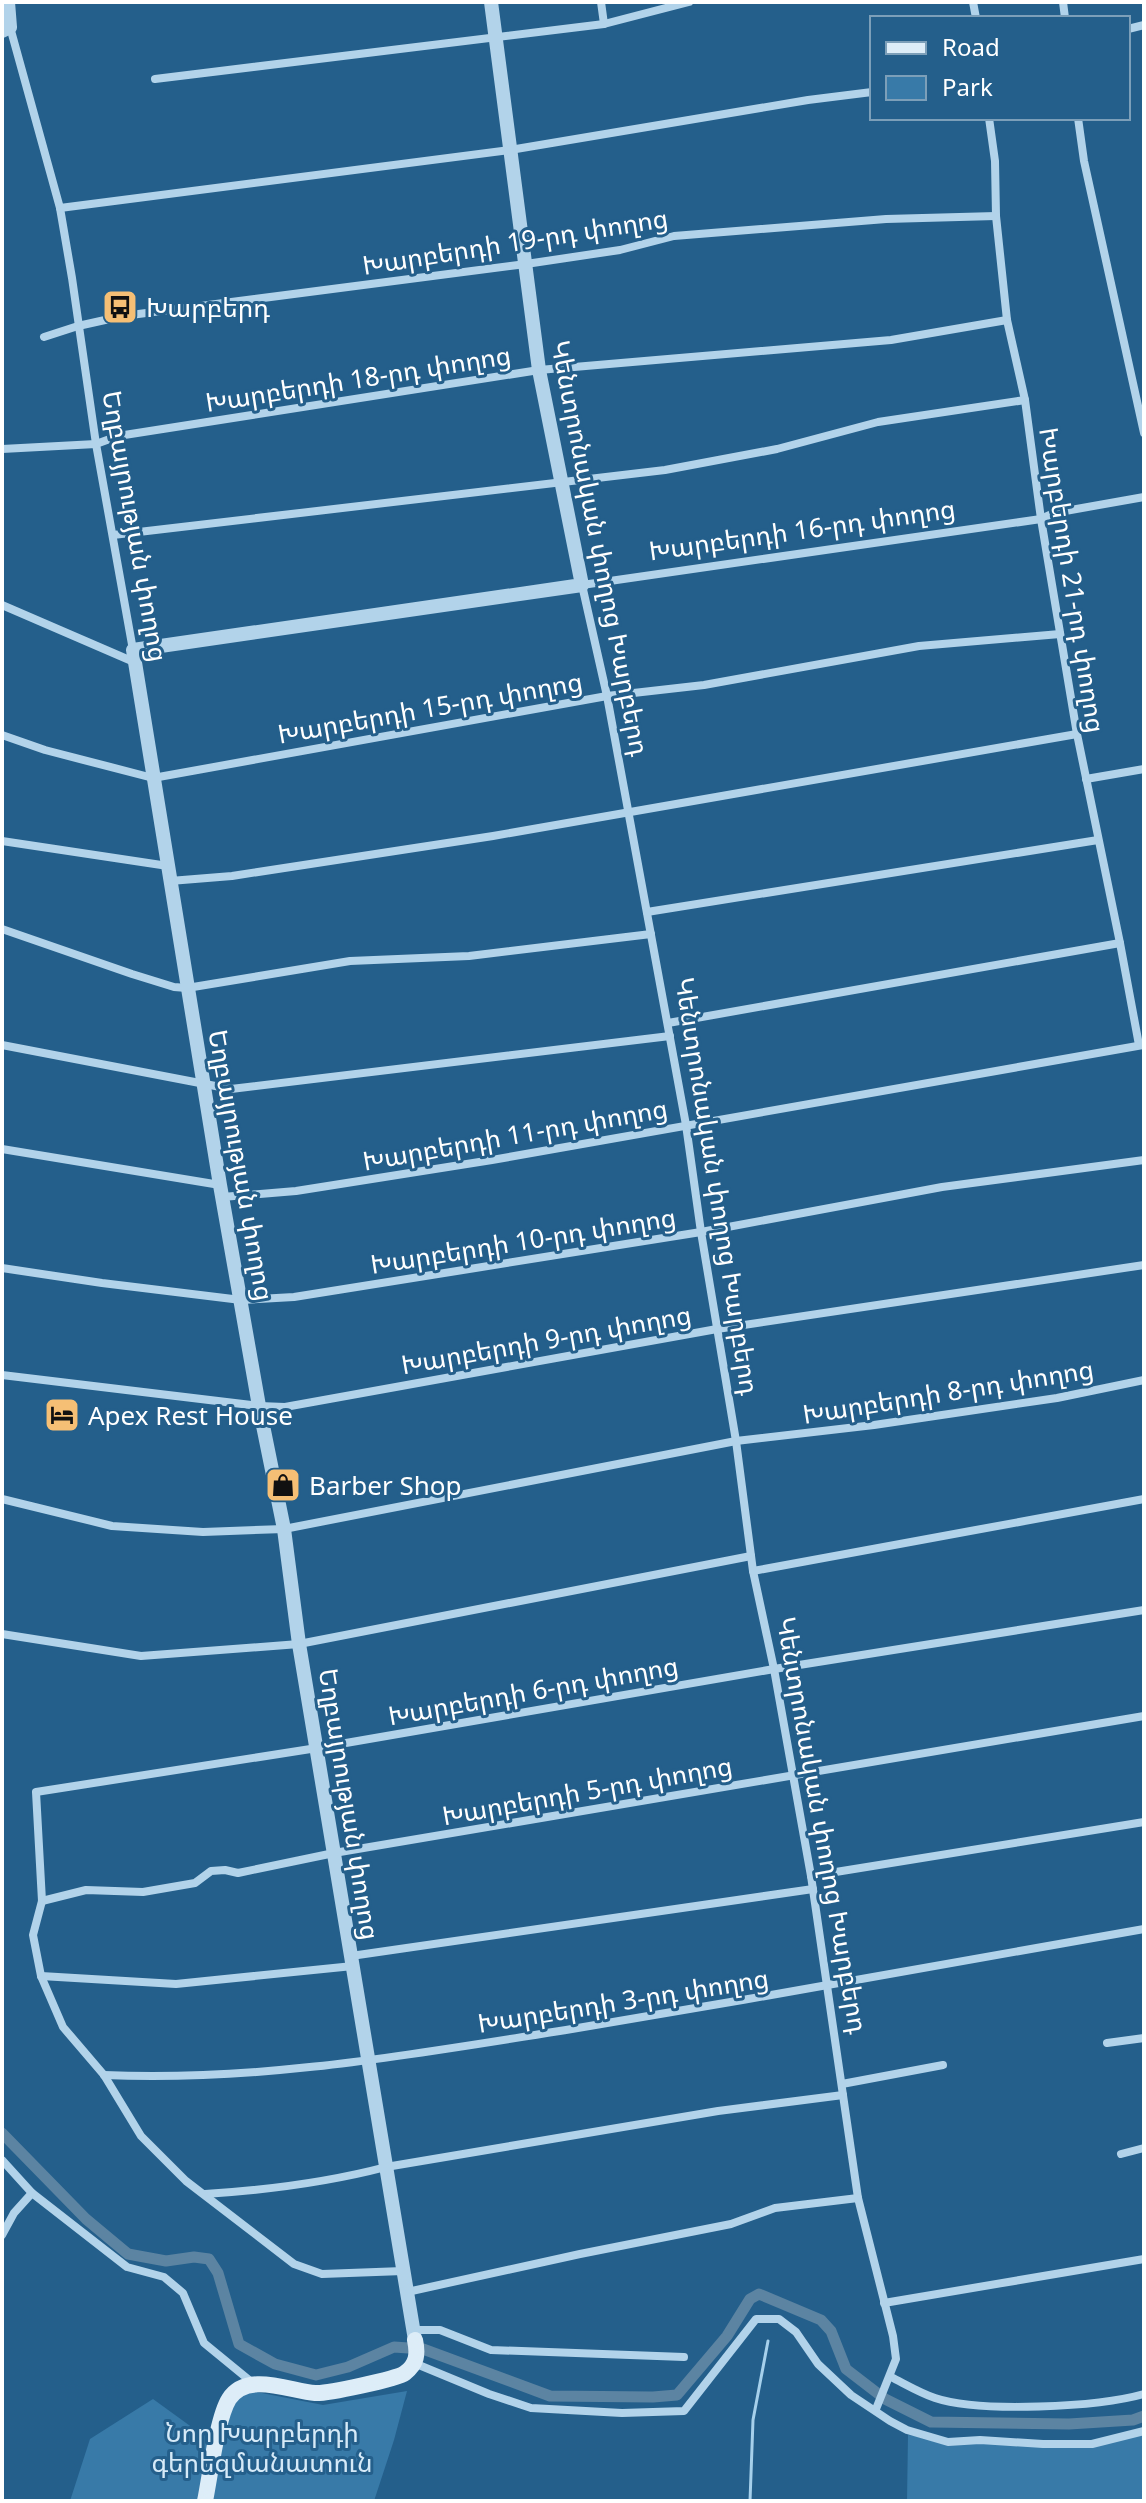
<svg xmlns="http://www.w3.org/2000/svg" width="1146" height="2503" viewBox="0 0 1146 2503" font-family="'Noto Sans','Noto Sans Armenian',sans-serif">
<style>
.green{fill:#387aa8}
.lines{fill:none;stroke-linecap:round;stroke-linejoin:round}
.stream{stroke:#a6d0eb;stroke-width:3}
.canal{stroke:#5c84a2;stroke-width:11}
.minor{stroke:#b2d3ea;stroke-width:8}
.tertiary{stroke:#b2d3ea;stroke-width:14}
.secondary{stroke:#ddedf8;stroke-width:16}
.labels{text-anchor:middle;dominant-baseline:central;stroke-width:6;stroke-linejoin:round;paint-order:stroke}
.street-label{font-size:26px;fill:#fff;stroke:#245f8b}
.poi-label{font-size:26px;fill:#fff;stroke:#245f8b;text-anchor:start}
.park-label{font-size:26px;fill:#d6eaf8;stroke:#245f8b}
</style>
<rect width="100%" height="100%" fill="#245f8b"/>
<g class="green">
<polygon points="241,2389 323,2405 407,2391 394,2440 374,2501 70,2501 90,2439 153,2399 204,2436"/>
<polygon points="1144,2433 1144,2501 907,2501 908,2435 958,2440 1072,2446"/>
</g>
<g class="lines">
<polyline class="stream" points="750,2501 753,2420 768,2341"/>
<polyline class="canal" points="2,2133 86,2219 128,2254 166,2261 194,2257 209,2259 218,2273 239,2344 275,2364 316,2375 348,2367 394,2347 423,2349 550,2396 653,2397 677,2395 727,2336 750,2299 759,2294 821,2320 831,2331 846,2369 885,2399 931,2422 1069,2424 1133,2420 1144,2416"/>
<g class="minor">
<polyline points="601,2 604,24"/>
<polyline points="973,2 976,18"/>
<polyline points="1063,2 1065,18"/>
<polyline points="10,27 60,208 72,278 96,444 133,650"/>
<polyline points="1128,29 1144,25"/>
<polyline points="155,79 604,24 689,2"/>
<polyline points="989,118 995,161 996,216 1007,320 1025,400 1041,519 1077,734 1120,943 1139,1045"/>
<polyline points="1078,118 1084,161 1144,433"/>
<polyline points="60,208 510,150 808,100 872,92"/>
<polyline points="44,337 78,326 123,316 526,264 620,250 674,236 886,219 996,216"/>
<polyline points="2,449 96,444 118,436 539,370 891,340 1007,320"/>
<polyline points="113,535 665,470 777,449 878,422 1025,400"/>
<polyline points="2,605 134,662"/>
<polyline points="2,735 45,750 153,778 607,696 704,685 919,646 1060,634"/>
<polyline points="1086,779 1144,769"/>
<polyline points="2,841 168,866"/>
<polyline points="170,881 232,876 493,836 1077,734"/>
<polyline points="647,912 1098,840"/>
<polyline points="2,929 132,974 174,987 187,988 350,961 469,956 651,934"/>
<polyline points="668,1023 1120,943"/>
<polyline points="2,1045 231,1089 670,1036"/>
<polyline points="2,1149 220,1185"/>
<polyline points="222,1197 296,1191 492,1160 1143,1045"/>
<polyline points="2,1268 102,1283 241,1300 294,1297 701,1232 942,1187 1144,1160"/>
<polyline points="2,1375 259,1406 285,1407 717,1329 1144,1265"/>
<polyline points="2,1499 112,1526 203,1532 284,1529 736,1441 874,1425 1057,1398 1144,1380"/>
<polyline points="753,1571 1144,1499"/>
<polyline points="2,1634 141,1656 299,1644 751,1556"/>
<polyline points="811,1876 1144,1822"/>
<polyline points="42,1901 86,1890 143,1892 195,1883 211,1871 225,1870 238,1873 334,1853 1144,1716"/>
<polyline points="351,1956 813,1889"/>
<polyline points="41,1976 176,1984 353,1966"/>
<polyline points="1107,2043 1144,2038"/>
<path d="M104,2075C260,2082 414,2054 566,2030C759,1998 952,1963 1144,1929"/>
<polyline points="842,2084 943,2065"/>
<polyline points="1121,2154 1144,2148"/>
<polyline points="2,2160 32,2193 127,2267 164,2277 183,2293 204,2343 254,2384"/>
<path d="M205,2194C268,2190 325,2183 386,2167L718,2111L843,2095"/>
<polyline points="2,2235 14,2213 32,2193"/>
<polyline points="403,2271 322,2274 294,2264 186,2181 141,2136 104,2075 63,2027 41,1976 33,1935 42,1901 36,1792 317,1748 774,1669 1144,1610"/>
<polyline points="407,2292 580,2254 731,2224 775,2208 858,2198"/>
<polyline points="884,2303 1144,2259"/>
<polyline points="413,2330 440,2330 491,2350 684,2357"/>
<polyline points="414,2363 489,2394 531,2408 622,2413 684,2411 756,2319 779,2319 796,2332 818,2364 851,2395 890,2421 907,2430 948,2442 980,2440 1043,2444 1092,2444 1144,2431"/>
<path d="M891,2377C905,2384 920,2393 935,2398C980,2413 1098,2407 1144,2394"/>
<polyline points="876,2409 896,2359 893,2336 858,2198 811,1876 774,1669 753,1571 736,1441 701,1232 686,1125 607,696 582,585 1041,519 1054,513 1144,497"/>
</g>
<g class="tertiary">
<polyline points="2,31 10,27 8,2"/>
<polyline points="415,2340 299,1644 284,1529 259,1406 220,1185 133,650 582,585 539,370 491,2"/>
</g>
<path class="secondary" d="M205,2501C210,2477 217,2418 229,2399C247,2371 290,2391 315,2393C326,2394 397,2379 405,2373C417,2364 418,2354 415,2340"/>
</g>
<defs>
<symbol id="bus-square" viewBox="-11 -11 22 22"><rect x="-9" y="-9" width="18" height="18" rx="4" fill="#f5bf75" stroke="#245f8b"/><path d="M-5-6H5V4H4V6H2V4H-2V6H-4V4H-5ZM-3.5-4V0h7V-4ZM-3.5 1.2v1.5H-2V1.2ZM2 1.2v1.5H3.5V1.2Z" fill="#111"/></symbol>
<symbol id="hotel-square" viewBox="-11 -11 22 22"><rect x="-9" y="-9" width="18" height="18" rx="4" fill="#f5bf75" stroke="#245f8b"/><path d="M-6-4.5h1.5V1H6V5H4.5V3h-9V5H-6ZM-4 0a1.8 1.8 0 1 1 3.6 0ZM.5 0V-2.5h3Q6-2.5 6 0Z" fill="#111"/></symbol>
<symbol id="shop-square" viewBox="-11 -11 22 22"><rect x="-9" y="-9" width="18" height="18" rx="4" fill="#f5bf75" stroke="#245f8b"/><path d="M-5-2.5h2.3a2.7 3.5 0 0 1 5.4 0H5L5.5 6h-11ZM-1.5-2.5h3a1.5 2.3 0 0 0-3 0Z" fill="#111"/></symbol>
</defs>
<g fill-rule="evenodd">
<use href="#bus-square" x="100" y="287" width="40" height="40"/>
<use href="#hotel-square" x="42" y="1395" width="40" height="40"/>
<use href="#shop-square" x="263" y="1465" width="40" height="40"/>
</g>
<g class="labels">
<g class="street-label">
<text transform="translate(515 241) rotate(-9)">Խարբերդի 19-րդ փողոց</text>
<text transform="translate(358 378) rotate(-9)">Խարբերդի 18-րդ փողոց</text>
<text transform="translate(136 526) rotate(80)">Եղբայրության փողոց</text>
<text transform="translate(802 529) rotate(-8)">Խարբերդի 16-րդ փողոց</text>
<text transform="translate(601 548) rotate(79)">Կենտրոնական փողոց Խարբերդ</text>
<text transform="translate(1073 580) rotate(81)">Խարբերդի 21-րդ փողոց</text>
<text transform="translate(430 707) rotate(-10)">Խարբերդի 15-րդ փողոց</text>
<text transform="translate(515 1134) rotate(-10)">Խարբերդի 11-րդ փողոց</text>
<text transform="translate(242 1165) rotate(80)">Եղբայրության փողոց</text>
<text transform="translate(718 1186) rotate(81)">Կենտրոնական փողոց Խարբերդ</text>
<text transform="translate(523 1240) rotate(-9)">Խարբերդի 10-րդ փողոց</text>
<text transform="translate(546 1339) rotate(-10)">Խարբերդի 9-րդ փողոց</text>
<text transform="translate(948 1391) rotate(-9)">Խարբերդի 8-րդ փողոց</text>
<text transform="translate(533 1690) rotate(-10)">Խարբերդի 6-րդ փողոց</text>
<text transform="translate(587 1790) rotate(-10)">Խարբերդի 5-րդ փողոց</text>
<text transform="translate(350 1804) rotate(81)">Եղբայրության փողոց</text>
<text transform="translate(823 1825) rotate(80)">Կենտրոնական փողոց Խարբերդ</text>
<text transform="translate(623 2000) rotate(-9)">Խարբերդի 3-րդ փողոց</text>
</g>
<g class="poi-label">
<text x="146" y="307">Խարբերդ</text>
<text x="88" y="1415">Apex Rest House</text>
<text x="309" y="1485">Barber Shop</text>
</g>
<g class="park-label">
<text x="262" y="2432">Նոր Խարբերդի<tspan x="262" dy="30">գերեզմանատուն</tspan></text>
</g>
</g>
<rect width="1146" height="2503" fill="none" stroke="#ffffff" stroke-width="8"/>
<rect x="870" y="16" width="260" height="104" fill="#245f8b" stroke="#7c9fb9" stroke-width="2"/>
<rect x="886" y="42" width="40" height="12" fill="#ddedf8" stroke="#7c9fb9" stroke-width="2"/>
<text x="942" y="56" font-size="24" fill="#ffffff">Road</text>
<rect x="886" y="76" width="40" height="24" fill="#387aa8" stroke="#7c9fb9" stroke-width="2"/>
<text x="942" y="96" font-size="24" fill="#ffffff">Park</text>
</svg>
